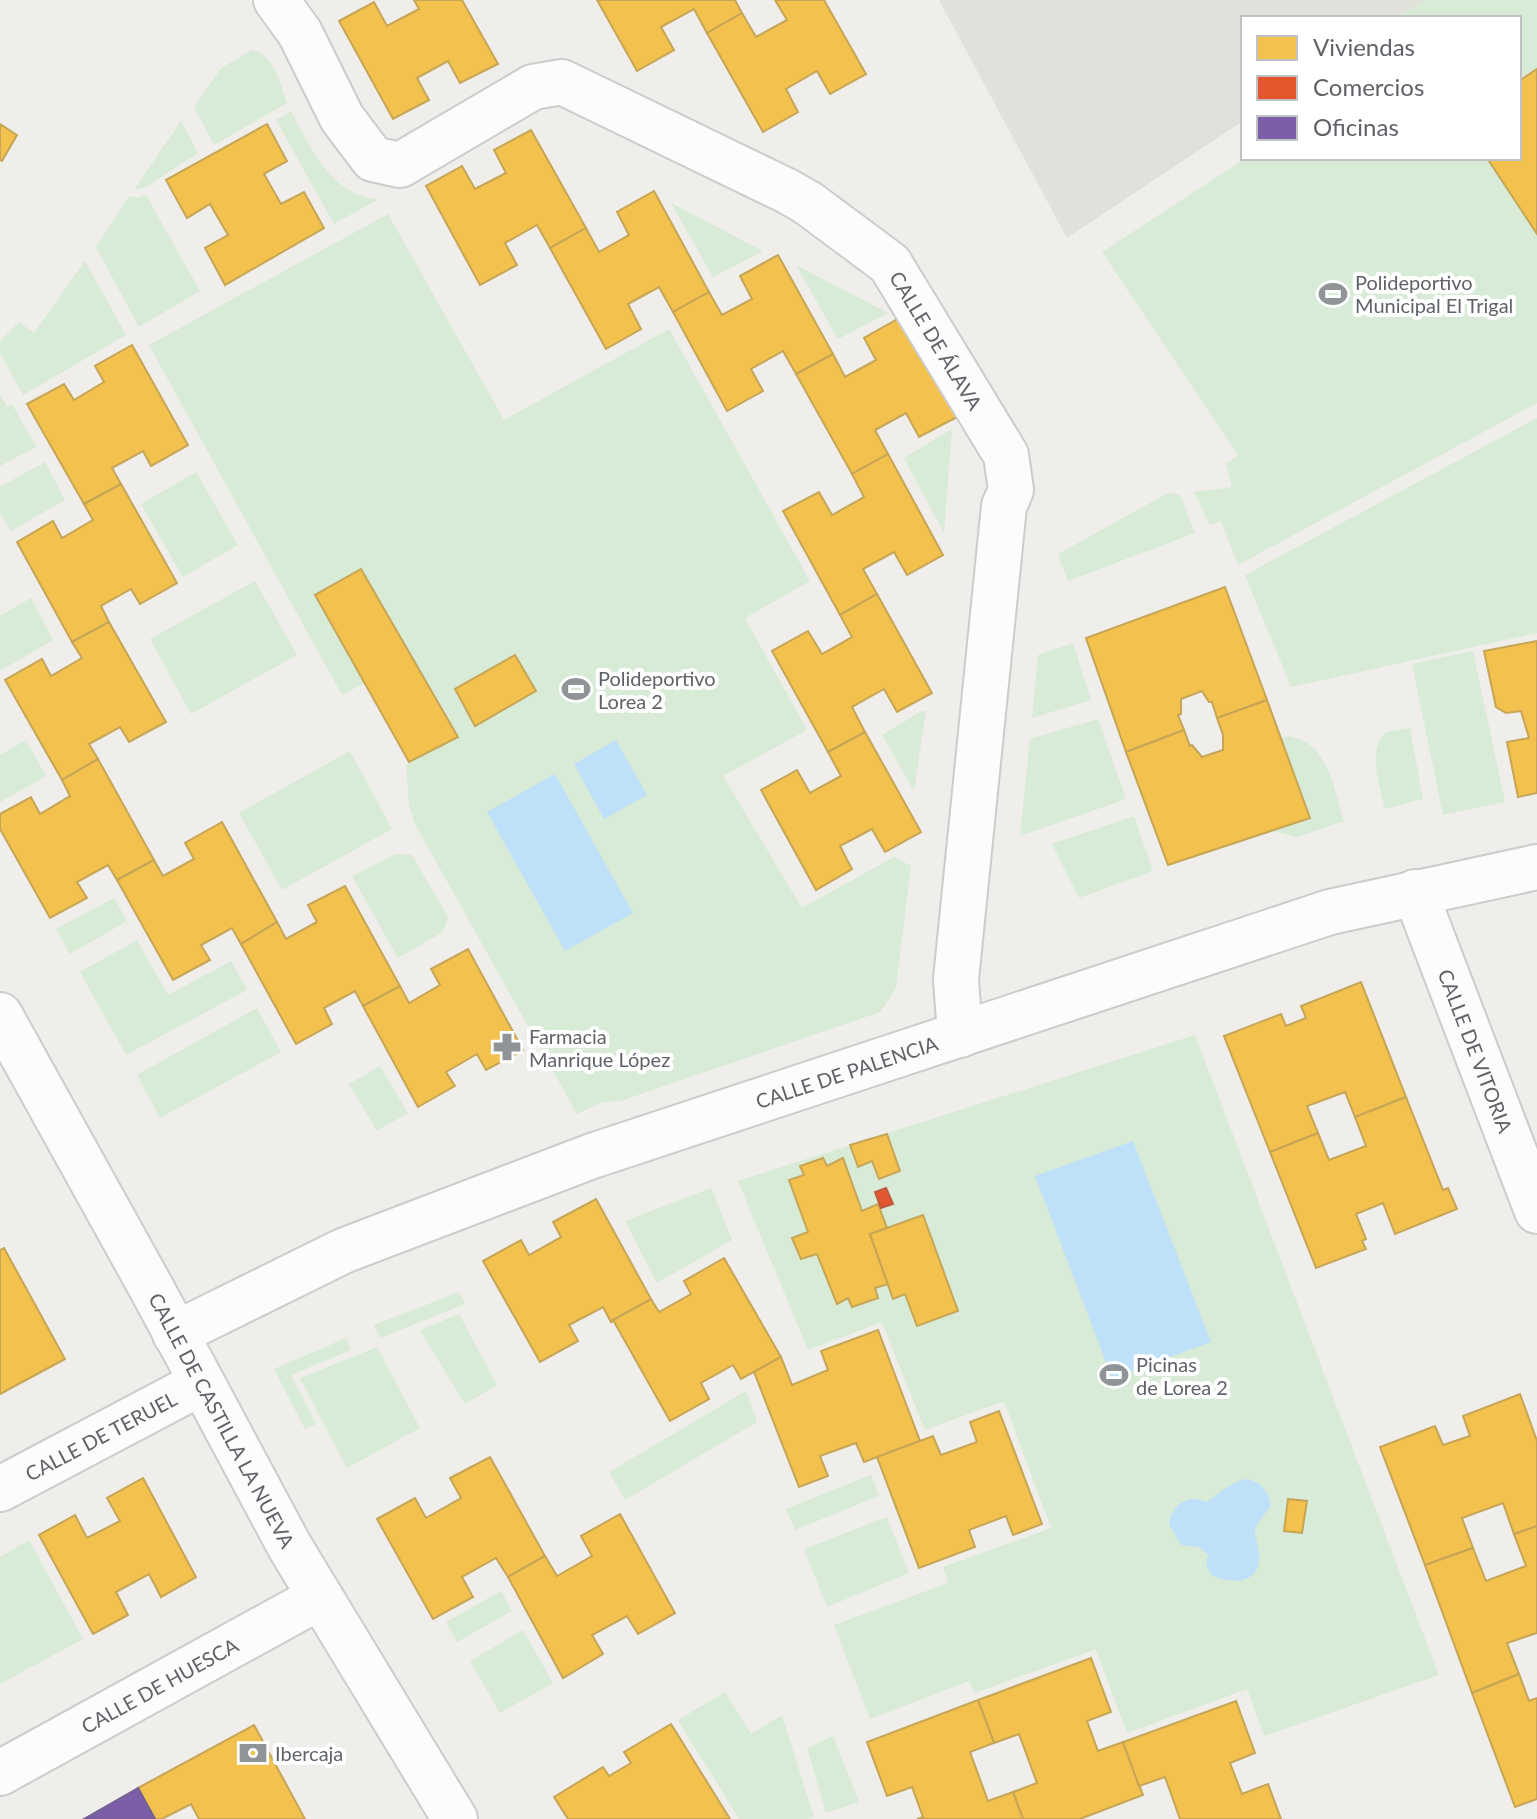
<svg xmlns="http://www.w3.org/2000/svg" width="1537" height="1819" viewBox="0 0 1537 1819" font-family="Lato,sans-serif">
<style>
.education{fill:#e2e0da}
.green{fill:#d8ebd6}
.water{fill:#bfe0f9}
.homes{fill:#f2c14e;stroke:#c6a556;stroke-width:2}
.shops{fill:#e4572e;stroke:#bc5b3f;stroke-width:2}
.offices{fill:#7b5ea7;stroke:#736094;stroke-width:2}
.lines{fill:none;stroke-linecap:round;stroke-linejoin:round}
.minor-casing{stroke:#cbcccc;stroke-width:48}
.minor{stroke:#fdfcfc;stroke-width:44}
.labels{text-anchor:middle;dominant-baseline:central;stroke-width:8;stroke-linejoin:round;paint-order:stroke}
.poi-label{font-size:20px;fill:#5f6368;stroke:#fff;text-anchor:start}
.street-label{font-size:20px;fill:#5f6368;stroke:#fff}
</style>
<rect width="100%" height="100%" fill="#efeeea"/>
<polygon class="education" points="939,0 1424,0 1397,18 1243,18 1243,121 1067,238"/>
<g class="green">
<polygon points="1424,0 1537,0 1537,403 1238,565 1221,521 1210,525 1194,492 1232,487 1226,464 1238,455 1102,252 1246,158 1519,158 1519,18 1397,18"/>
<path d="M252,50C274,54 281,85 287,103L214,145L194,107L221,68Z"/>
<path d="M291,111C310,147 332,197 379,199L334,224L276,120Z"/>
<polygon points="181,121 198,153 148,186 134,190"/>
<polygon points="146,195 200,291 139,327 96,247 129,196 138,198"/>
<polygon points="671,203 763,251 713,277"/>
<polygon points="388,214 504,420 669,329 810,581 745,618 807,730 723,776 802,908 894,857 911,866 896,988 880,1012 621,1101 603,1102 577,1114 415,824 409,805 406,766 409,762 365,683 342,695 149,345"/>
<polygon points="85,261 126,335 23,395 0,353 0,341 19,322 34,333"/>
<polygon points="796,265 888,313 838,339"/>
<polygon points="0,395 7,407 12,404 36,447 0,466"/>
<polygon points="1537,418 1537,633 1291,687 1245,575"/>
<polygon points="952,429 944,533 904,458"/>
<polygon points="45,462 65,500 11,531 0,512 0,487"/>
<polygon points="196,472 238,545 183,577 141,504"/>
<polygon points="1168,493 1180,495 1195,533 1068,581 1058,554"/>
<polygon points="255,581 297,655 191,714 150,639"/>
<polygon points="31,598 53,640 0,671 0,616"/>
<polygon points="1073,643 1091,700 1032,718 1038,655"/>
<polygon points="1473,651 1505,802 1443,815 1412,664"/>
<polygon points="922,711 926,711 914,791 882,735"/>
<polygon points="1098,719 1126,799 1020,836 1030,739"/>
<path d="M1410,728L1423,799L1385,809C1380,785 1366,751 1386,732Z"/>
<path d="M1289,736C1329,743 1333,788 1344,821L1297,837L1271,831L1310,817L1282,738Z"/>
<polygon points="26,740 46,776 0,802 0,755"/>
<polygon points="350,751 392,829 282,890 239,813"/>
<polygon points="1134,816 1153,871 1079,898 1052,844"/>
<polygon points="396,854 412,855 448,917 443,932 398,958 352,876"/>
<polygon points="114,898 127,921 70,954 56,929"/>
<polygon points="137,940 168,995 231,961 247,990 126,1055 80,972"/>
<polygon points="257,1008 281,1052 160,1118 137,1075"/>
<polygon points="1195,1035 1439,1675 1264,1736 1247,1689 1127,1733 1096,1649 975,1693 969,1681 870,1719 834,1625 948,1583 943,1567 1051,1528 1004,1401 925,1430 882,1322 808,1350 738,1181"/>
<polygon points="380,1066 408,1113 377,1131 349,1084"/>
<polygon points="711,1188 732,1240 657,1283 625,1221"/>
<polygon points="459,1292 465,1304 380,1338 374,1325"/>
<polygon points="459,1314 497,1385 465,1404 420,1330"/>
<polygon points="346,1338 351,1350 291,1375 316,1424 305,1429 274,1369"/>
<polygon points="377,1347 420,1428 347,1468 300,1378"/>
<polygon points="746,1391 757,1422 625,1500 609,1472"/>
<polygon points="871,1475 879,1496 795,1530 786,1509"/>
<polygon points="887,1517 909,1573 827,1607 804,1549"/>
<polygon points="29,1540 83,1639 0,1684 0,1557"/>
<polygon points="501,1591 512,1611 457,1642 446,1622"/>
<polygon points="523,1630 553,1683 500,1713 470,1661"/>
<polygon points="725,1692 751,1734 782,1715 814,1817 807,1819 739,1819 678,1720"/>
<polygon points="833,1736 859,1802 826,1813 807,1748"/>
</g>
<g class="water">
<polygon points="616,740 647,795 604,819 574,764"/>
<polygon points="555,774 633,913 565,951 487,812"/>
<polygon points="1133,1141 1211,1342 1112,1378 1035,1176"/>
<path d="M1246,1479C1262,1482 1267,1490 1271,1505L1255,1528C1255,1537 1258,1545 1259,1554C1262,1584 1232,1585 1211,1575L1206,1564L1208,1555L1199,1547L1181,1545L1169,1524C1172,1506 1187,1493 1206,1502C1221,1494 1228,1483 1246,1479Z"/>
</g>
<g class="homes">
<polygon points="414,0 462,0 498,64 460,83 448,61 417,78 429,100 393,119 339,21 374,2 387,26 419,9"/>
<polygon points="597,0 735,0 742,13 707,33 694,9 661,27 674,50 637,71"/>
<polygon points="775,0 824,0 866,74 830,94 817,71 786,89 798,112 763,132 707,33 742,13 756,37 787,20"/>
<polygon points="1537,69 1537,234 1487,158 1519,158 1519,81"/>
<polygon points="0,124 17,135 2,161 0,160"/>
<polygon points="267,124 287,161 264,174 281,204 304,192 324,228 225,285 205,248 228,235 210,204 187,218 166,180"/>
<polygon points="531,130 586,228 550,248 537,225 505,243 517,265 480,285 426,186 462,166 475,189 506,173 494,150"/>
<polygon points="654,191 709,292 673,312 659,287 628,304 641,329 606,349 550,248 586,228 599,252 629,235 617,212"/>
<polygon points="778,255 833,354 796,374 783,351 751,369 763,391 727,411 673,312 709,292 722,315 752,299 740,276"/>
<polygon points="901,317 957,417 919,437 906,413 875,430 888,454 852,474 796,374 833,354 845,377 876,360 864,338"/>
<polygon points="132,345 188,445 151,466 143,451 112,468 121,484 84,504 27,404 64,384 74,400 104,382 95,366"/>
<polygon points="888,454 943,555 907,575 894,552 863,569 877,594 840,615 783,511 819,492 832,515 864,497 852,474"/>
<polygon points="121,484 177,583 140,604 131,589 101,606 109,622 72,642 17,542 53,521 62,538 93,520 84,504"/>
<polygon points="361,569 458,737 409,762 315,595"/>
<polygon points="1225,587 1267,700 1217,718 1212,702 1209,702 1202,691 1181,699 1181,714 1178,715 1184,730 1126,752 1086,638"/>
<polygon points="877,594 932,693 897,712 884,689 852,707 865,732 828,752 772,651 808,631 822,654 852,637 840,615"/>
<polygon points="109,622 166,722 129,742 120,727 89,744 98,759 62,780 5,680 42,659 51,676 82,658 72,642"/>
<polygon points="1537,641 1537,793 1518,797 1507,742 1529,738 1521,711 1506,713 1496,707 1484,651"/>
<polygon points="515,655 536,691 475,726 455,689"/>
<polygon points="1267,700 1310,818 1168,865 1126,752 1184,730 1190,746 1192,745 1202,757 1223,750 1223,735 1217,718"/>
<polygon points="865,732 921,832 885,852 872,829 840,846 852,869 816,890 761,790 797,770 810,793 841,776 828,752"/>
<polygon points="98,759 154,860 117,880 108,865 77,882 87,898 50,918 0,829 0,814 31,797 40,814 70,796 62,780"/>
<polygon points="222,822 277,922 241,944 232,928 201,945 210,960 173,980 117,880 154,860 163,876 194,859 185,843"/>
<polygon points="345,886 400,986 363,1006 355,991 324,1008 332,1024 296,1044 241,944 277,922 286,939 317,922 308,905"/>
<polygon points="468,949 523,1050 486,1070 477,1054 446,1072 455,1086 418,1107 363,1006 400,986 409,1003 440,985 431,969"/>
<polygon points="1361,982 1406,1097 1355,1117 1345,1092 1307,1106 1318,1133 1270,1152 1224,1036 1281,1014 1286,1026 1306,1018 1301,1006"/>
<polygon points="1406,1097 1443,1190 1448,1188 1457,1209 1395,1234 1383,1203 1356,1214 1366,1239 1362,1241 1366,1249 1316,1268 1270,1152 1318,1133 1329,1160 1366,1146 1355,1117"/>
<polygon points="887,1134 900,1171 879,1179 872,1161 858,1167 850,1145"/>
<polygon points="823,1158 827,1166 843,1158 862,1211 878,1204 887,1228 870,1234 888,1284 875,1288 878,1298 852,1307 848,1298 837,1304 817,1254 801,1259 792,1238 808,1232 789,1180 804,1175 800,1166"/>
<polygon points="596,1199 651,1299 611,1322 603,1307 569,1325 578,1341 540,1362 483,1261 521,1240 529,1255 561,1237 553,1222"/>
<polygon points="923,1215 958,1311 917,1326 905,1294 893,1299 870,1234"/>
<polygon points="4,1248 65,1359 0,1394 0,1250"/>
<polygon points="724,1258 781,1357 741,1379 733,1365 701,1383 709,1399 670,1421 613,1320 651,1299 659,1312 691,1294 684,1281"/>
<polygon points="878,1330 920,1441 864,1462 856,1443 820,1456 828,1476 799,1487 754,1372 781,1357 792,1385 828,1370 821,1351"/>
<polygon points="1520,1394 1537,1441 1537,1526 1514,1534 1503,1503 1462,1518 1473,1548 1425,1565 1380,1447 1435,1426 1443,1445 1470,1436 1463,1416"/>
<polygon points="999,1411 1042,1524 1013,1535 1006,1516 969,1530 975,1547 919,1568 877,1457 933,1436 941,1455 977,1442 970,1422"/>
<polygon points="490,1457 545,1556 508,1577 496,1558 462,1577 473,1597 433,1619 377,1519 415,1498 426,1518 461,1498 450,1478"/>
<polygon points="143,1478 196,1577 161,1597 149,1574 116,1592 128,1615 93,1634 39,1535 75,1515 87,1538 120,1521 107,1498"/>
<polygon points="1288,1499 1307,1501 1302,1533 1284,1531"/>
<polygon points="620,1514 675,1613 638,1634 627,1616 592,1635 603,1654 563,1678 508,1577 545,1556 557,1576 592,1556 581,1536"/>
<polygon points="1537,1526 1537,1633 1507,1643 1519,1674 1472,1693 1425,1565 1473,1548 1486,1581 1526,1566 1514,1534"/>
<polygon points="1091,1658 1111,1712 1087,1721 1098,1751 1123,1742 1143,1795 1080,1819 1023,1819 1013,1792 1037,1783 1019,1734 994,1743 978,1700"/>
<polygon points="1519,1674 1529,1701 1537,1698 1537,1799 1515,1807 1472,1693"/>
<polygon points="978,1700 994,1743 970,1752 988,1801 1013,1792 1023,1819 917,1819 923,1817 912,1787 887,1796 867,1742"/>
<polygon points="1236,1701 1255,1753 1230,1763 1242,1794 1268,1784 1281,1819 1180,1819 1165,1777 1139,1786 1123,1742"/>
<polygon points="671,1724 730,1819 568,1819 554,1797 603,1767 609,1776 631,1763 624,1752"/>
<polygon points="254,1725 305,1819 199,1819 191,1804 162,1819 155,1819 138,1788"/>
</g>
<polygon class="shops" points="886,1188 893,1204 881,1208 875,1192"/>
<polygon class="offices" points="138,1788 155,1819 84,1819"/>
<g class="lines">
<defs>
<g id="minor">
<path id="s1" d="M276,0L300,33L342,118L373,159L400,165L533,87L562,82L787,191L808,203L890,264L1006,455L1011,490L1004,506L956,979L960,1035"/>
<path id="s2" d="M1415,892L1537,1211"/>
<path id="s3" d="M0,1015L153,1291L290,1547L455,1819"/>
<path id="s4" d="M175,1334L343,1251L592,1156L1330,912L1537,867"/>
<path id="s5" d="M0,1489L201,1383"/>
<path id="s6" d="M0,1773L320,1597"/>
</g>
</defs>
<use href="#minor" class="minor-casing"/>
<use href="#minor" class="minor"/>
</g>
<defs>
<symbol id="stadium-bare" viewBox="-9 -9 18 18"><path d="M0-5a6.5 5 0 1 0 0 10a6.5 5 0 1 0 0-10ZM-3.5-1.8h7v3.6h-7Z" fill="#919496" stroke="#fff" stroke-width="2.5" paint-order="stroke"/></symbol>
<symbol id="pharmacy-bare" viewBox="-9 -9 18 18"><path d="M-2-6h4v4h4v4h-4v4h-4v-4h-4v-4h4Z" fill="#919496" stroke="#fff" stroke-width="2.5" paint-order="stroke"/></symbol>
<symbol id="bank-bare" viewBox="-9 -9 18 18"><path d="M-6-4H6V4H-6ZM0-2.3a2.3 2.3 0 1 0 0 4.6a2.3 2.3 0 1 0 0-4.6Z" fill="#919496" stroke="#fff" stroke-width="2.5" paint-order="stroke"/></symbol>
</defs>
<g fill-rule="evenodd">
<use href="#stadium-bare" x="1313" y="274" width="40" height="40"/>
<use href="#stadium-bare" x="556" y="669" width="40" height="40"/>
<use href="#pharmacy-bare" x="487" y="1027" width="40" height="40"/>
<use href="#stadium-bare" x="1094" y="1355" width="40" height="40"/>
<use href="#bank-bare" x="233" y="1733" width="40" height="40"/>
</g>
<g class="labels">
<g class="poi-label">
<text x="1355" y="282">Polideportivo<tspan x="1355" dy="23">Municipal El Trigal</tspan></text>
<text x="598" y="678">Polideportivo<tspan x="598" dy="23">Lorea 2</tspan></text>
<text x="529" y="1036">Farmacia<tspan x="529" dy="23">Manrique López</tspan></text>
<text x="1136" y="1364">Picinas<tspan x="1136" dy="23">de Lorea 2</tspan></text>
<text x="275" y="1753">Ibercaja</text>
</g>
<g class="street-label">
<text stroke="none"><textPath href="#s1" startOffset="864">CALLE DE ÁLAVA</textPath></text>
<text stroke="none"><textPath href="#s2" startOffset="170">CALLE DE VITORIA</textPath></text>
<text stroke="none"><textPath href="#s4" startOffset="722">CALLE DE PALENCIA</textPath></text>
<text stroke="none"><textPath href="#s3" startOffset="462">CALLE DE CASTILLA LA NUEVA</textPath></text>
<text stroke="none"><textPath href="#s5" startOffset="114">CALLE DE TERUEL</textPath></text>
<text stroke="none"><textPath href="#s6" startOffset="182">CALLE DE HUESCA</textPath></text>
</g>
</g>
<rect x="1241" y="16" width="280" height="144" fill="#ffffff" stroke="#bfc1c3" stroke-width="2"/>
<rect x="1257" y="36" width="40" height="24" fill="#f2c14e" stroke="#bfc1c3" stroke-width="2"/>
<text x="1313" y="56" font-size="24" fill="#5f6368">Viviendas</text>
<rect x="1257" y="76" width="40" height="24" fill="#e4572e" stroke="#bfc1c3" stroke-width="2"/>
<text x="1313" y="96" font-size="24" fill="#5f6368">Comercios</text>
<rect x="1257" y="116" width="40" height="24" fill="#7b5ea7" stroke="#bfc1c3" stroke-width="2"/>
<text x="1313" y="136" font-size="24" fill="#5f6368">Oficinas</text>
</svg>
